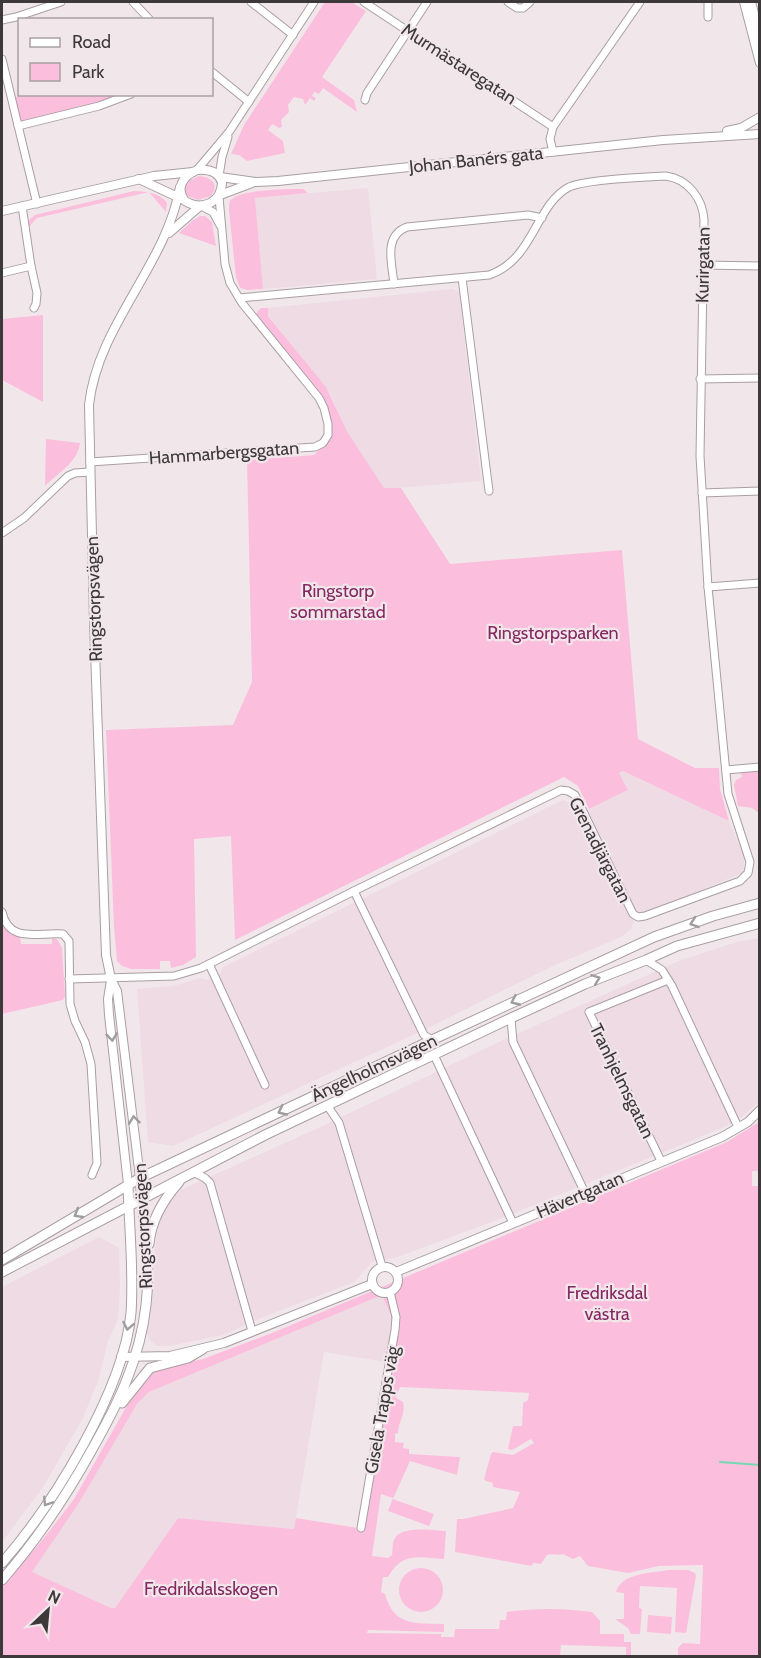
<svg xmlns="http://www.w3.org/2000/svg" width="761" height="1658" viewBox="0 0 761 1658" font-family="Cabin,sans-serif">
<style>
.built{fill:#eedbe4}
.green{fill:#fbbfdd;fill-rule:evenodd}
.lines{fill:none;stroke-linecap:round;stroke-linejoin:round}
.stream{stroke:#74dab2;stroke-width:2}
.minor-casing{stroke:#a89ea3;stroke-width:9}
.tertiary-casing{stroke:#a89ea3;stroke-width:10}
.secondary-casing{stroke:#a89ea3;stroke-width:11}
.minor{stroke:#fff;stroke-width:7}
.tertiary{stroke:#fff;stroke-width:8}
.secondary{stroke:#fff;stroke-width:9}
.oneway{stroke:#9e9c9d}
.labels{text-anchor:middle;dominant-baseline:central;stroke-width:4.5;stroke-linejoin:round;paint-order:stroke}
.street-label{font-size:18px;fill:#3d393b;stroke:#f1e7eb}
.park-label{font-size:18px;fill:#852760;stroke:#f1e7eb}
</style>
<rect width="100%" height="100%" fill="#f1e7eb"/>
<g class="built">
<polygon points="368,188 377,279 263,289 255,198"/>
<polygon points="452,289 459,292 481,481 384,489 348,433 330,393 268,315 268,308"/>
<polygon points="623,771 729,821 744,856 744,869 742,873 645,914 637,914 631,929 621,937 553,966 424,1030 173,1146 148,1142 137,989 173,986 200,978 207,980 220,974 223,967 563,800 570,803 577,815 628,790 619,773"/>
<polygon points="759,938 759,1102 738,1120 722,1128 505,1217 395,1258 372,1262 354,1282 261,1318 223,1335 169,1346 157,1346 150,1340 146,1331 150,1313 150,1285 158,1225 165,1208 174,1193 318,1128 499,1042 681,960 737,942"/>
<polygon points="99,1237 119,1248 120,1288 118,1320 108,1341 99,1378 82,1420 43,1487 2,1542 2,1287"/>
<polygon points="382,1295 392,1321 386,1362 324,1352 294,1529 178,1518 115,1608 111,1608 31,1572 79,1503 137,1404 149,1392"/>
</g>
<g class="green">
<polygon points="325,2 351,2 366,11 322,77 354,100 357,112 323,88 319,94 314,92 312,96 316,98 314,101 310,98 305,105 303,99 294,97 288,105 289,112 281,120 282,127 279,128 272,124 268,130 283,141 285,153 247,161 239,155 231,154 244,125"/>
<polygon points="27,95 123,95 100,103 25,122 19,121 14,102 16,97"/>
<path d="M199,176C211,177 220,184 211,196L198,200L187,196L185,189L187,182Z"/>
<path d="M303,189L308,193L255,198L263,289L248,290L240,288L236,277L229,211C229,208 229,204 230,201C237,189 289,189 303,189Z"/>
<path d="M134,191C147,192 159,192 167,203L166,212L149,192L37,218L28,228L29,220L35,215Z"/>
<polygon points="200,216 205,216 212,222 216,246 179,233 192,221"/>
<polygon points="261,308 268,308 268,316 326,387 348,433 384,488 401,488 450,564 622,550 638,739 695,768 719,768 720,789 729,821 623,771 619,773 628,790 589,809 578,786 564,777 235,940 231,836 194,839 196,957 183,965 171,968 170,961 160,961 160,969 131,969 122,966 117,961 114,927 106,730 233,725 252,682 247,460 314,455 325,444 327,410 256,317 257,312"/>
<polygon points="43,315 43,402 2,380 2,319"/>
<path d="M46,439L80,443C78,462 58,473 45,486Z"/>
<polygon points="759,771 760,771 759,813 752,808 738,806 734,785 736,780 742,777 741,773"/>
<polygon points="2,923 7,931 20,937 21,944 52,944 52,938 57,939 62,948 65,996 63,1000 2,1014"/>
<path d="M759,1122V1171H752V1186H760L759,1656H678V1648L683,1643L700,1644L703,1565L659,1566L628,1573L588,1566L580,1556L573,1559L563,1554C558,1556 553,1553 547,1555L541,1564L533,1563L532,1566L455,1552L457,1519H463L513,1508L520,1492L493,1487V1483L486,1481L484,1479L491,1454L493,1452L513,1455L534,1443L531,1439L512,1450L508,1449L513,1426H522L523,1403L528,1400L529,1393L400,1387L396,1398L403,1402C406,1414 398,1422 398,1433L395,1434V1442L404,1443L403,1448L409,1449V1454L460,1457L457,1475L410,1461L393,1499L434,1514L429,1526L388,1511L393,1498L381,1494L372,1556L388,1558L392,1555C393,1550 392,1544 394,1540C399,1525 434,1530 446,1531L444,1559C419,1557 402,1552 388,1577H383L381,1592L385,1594C394,1627 416,1623 444,1624V1632L368,1630L367,1633L441,1634V1637H454L455,1629H499L500,1620H506L507,1612C536,1608 562,1608 592,1612L600,1621V1634H624V1642H631V1656H626V1647L561,1645L560,1656H2V1587L44,1538L74,1499L137,1388L149,1374L158,1369L203,1359L272,1333L727,1142ZM382,1295L391,1316V1332L358,1528L296,1518L294,1529L178,1518L115,1608H111L32,1572L79,1503L137,1404L149,1392Z"/>
<circle cx="421" cy="1590" r="22"/>
<path d="M669,1570H688L695,1573L696,1576L686,1633L675,1632L677,1588L640,1586L639,1608L642,1609L640,1634H631L628,1628L615,1619H624V1593L616,1592C621,1573 651,1573 669,1570Z"/>
<polygon points="648,1615 672,1617 671,1634 647,1632"/>
</g>
<g class="lines">
<polyline class="stream" points="720,1462 760,1465"/>
<defs>
<g id="minor">
<polyline points="133,2 150,20"/>
<polyline points="251,2 293,35"/>
<polyline points="364,2 553,127"/>
<polyline points="508,2 517,8 523,8 530,2"/>
<polyline points="708,17 708,2"/>
<polyline points="2,20 16,17 61,2"/>
<polyline points="2,59 37,204"/>
<polyline points="212,72 249,102"/>
<polyline points="365,100 367,93 427,2"/>
<polyline points="18,126 99,106 131,94"/>
<polyline points="553,152 550,139 553,127 640,2"/>
<polyline points="197,170 229,132 314,2"/>
<polyline points="219,176 222,157 228,137"/>
<polyline points="22,206 31,266 37,293 36,304 34,308"/>
<polyline points="201,206 213,212 220,225"/>
<polyline points="703,265 760,266"/>
<polyline points="2,273 31,266"/>
<polyline points="462,278 489,491"/>
<path d="M394,284C392,263 383,236 407,227L528,215L542,218"/>
<polyline points="700,379 760,378"/>
<polyline points="90,462 315,447 323,443 328,435 328,424 324,408 319,398 242,303 230,283 225,264 219,197"/>
<polyline points="702,493 760,491"/>
<polyline points="2,533 24,518 68,476 75,473 90,472"/>
<polyline points="708,587 760,583"/>
<polyline points="726,770 760,767"/>
<polyline points="354,891 424,1035 432,1040"/>
<path d="M2,912C9,944 38,932 63,934L69,941L70,1004L75,1021L85,1042L91,1064L97,1163L92,1175"/>
<polyline points="646,960 662,970 672,986 738,1127"/>
<polyline points="209,964 265,1085"/>
<path d="M69,979L174,976L201,968L354,891L561,790L568,791L575,795L633,914L638,917L645,916L740,881L748,873L750,862L728,794L708,587L700,456L704,220C703,199 688,179 666,176C645,177 587,179 569,187C535,205 534,260 489,275L239,298"/>
<polyline points="511,1018 513,1042 585,1193"/>
<polyline points="434,1055 513,1223"/>
<polyline points="327,1105 339,1123 382,1266"/>
<polyline points="661,1161 589,1012 668,980"/>
<polyline points="193,1172 205,1178 210,1183 252,1331"/>
<polyline points="361,1528 395,1330 396,1317 390,1292"/>
</g>
<g id="tertiary">
<polyline points="744,2 760,63"/>
<polyline points="751,2 760,36"/>
<polyline points="727,131 741,128 760,117"/>
<path d="M197,170C208,169 219,171 222,183C221,203 202,211 185,201C175,188 183,176 197,170Z"/>
<polyline points="220,177 256,182 278,181 663,140 760,134"/>
<polyline points="139,179 182,199"/>
<polyline points="220,195 252,183"/>
<polyline points="2,211 154,176 193,172"/>
<polyline points="169,233 200,206"/>
<polyline points="111,980 108,999 109,1015 128,1184"/>
<path d="M140,1178L117,991L111,979L106,955L94,623L89,405C98,324 166,266 180,187"/>
<circle cx="385" cy="1280" r="13"/>
<polyline points="396,1272 722,1137 748,1122 760,1110"/>
<polyline points="121,1357 170,1356 224,1343 372,1284"/>
</g>
<g id="secondary">
<path d="M149,1244C151,1220 163,1200 179,1182"/>
<polyline points="2,1260 140,1178 432,1040 654,937 713,916 760,903"/>
<polyline points="2,1272 265,1135 511,1018 585,984 646,960 677,946 760,923"/>
<polyline points="122,1403 150,1368 188,1358 203,1349"/>
<path d="M2,1563C53,1505 124,1390 131,1313C134,1270 129,1227 128,1184"/>
<path d="M2,1580C36,1541 65,1498 90,1453C117,1406 140,1360 146,1305C151,1263 143,1219 140,1178"/>
</g>
</defs>
<use href="#minor" class="minor-casing"/>
<use href="#tertiary" class="tertiary-casing"/>
<use href="#secondary" class="secondary-casing"/>
<use href="#minor" class="minor"/>
<use href="#tertiary" class="tertiary"/>
<use href="#secondary" class="secondary"/>
</g>
<defs><path id="oneway-chevron" d="M-2-3.5L2.5 0L-2 3.5" fill="none" stroke-width="1.6" stroke-linecap="round" stroke-linejoin="round" transform="scale(1.5)"/></defs>
<g class="oneway">
<use href="#oneway-chevron" transform="translate(694 923) rotate(161)"/>
<use href="#oneway-chevron" transform="translate(596 979) rotate(-21)"/>
<use href="#oneway-chevron" transform="translate(515 1001) rotate(155)"/>
<use href="#oneway-chevron" transform="translate(112 1037) rotate(84)"/>
<use href="#oneway-chevron" transform="translate(282 1111) rotate(155)"/>
<use href="#oneway-chevron" transform="translate(134 1120) rotate(-97)"/>
<use href="#oneway-chevron" transform="translate(78 1214) rotate(149)"/>
<use href="#oneway-chevron" transform="translate(128 1326) rotate(101)"/>
<use href="#oneway-chevron" transform="translate(47 1502) rotate(123)"/>
</g>
<g class="labels">
<g class="street-label">
<text transform="translate(459 64) rotate(33)">Murmästaregatan</text>
<text transform="translate(476 160) rotate(-6)">Johan Banérs gata</text>
<text transform="translate(703 265) rotate(-89)">Kurirgatan</text>
<text transform="translate(224 453) rotate(-4)">Hammarbergsgatan</text>
<text transform="translate(94 599) rotate(-92)">Ringstorpsvägen</text>
<text transform="translate(600 850) rotate(63)">Grenadjärgatan</text>
<text transform="translate(374 1068) rotate(-25)">Ängelholmsvägen</text>
<text transform="translate(622 1081) rotate(64)">Tranhjelmsgatan</text>
<text transform="translate(580 1195) rotate(-23)">Hävertgatan</text>
<text transform="translate(143 1226) rotate(-93)">Ringstorpsvägen</text>
<text transform="translate(382 1410) rotate(-80)">Gisela Trapps väg</text>
</g>
<g class="park-label">
<text x="338" y="591">Ringstorp<tspan x="338" dy="21">sommarstad</tspan></text>
<text x="553" y="633">Ringstorpsparken</text>
<text x="607" y="1293">Fredriksdal<tspan x="607" dy="21">västra</tspan></text>
<text x="211" y="1589">Fredrikdalsskogen</text>
</g>
</g>
<rect width="761" height="1658" fill="none" stroke="#3d393b" stroke-width="6"/>
<rect x="18" y="18" width="195" height="78" fill="#f1e7eb" stroke="#a9a1a5" stroke-width="1.5"/>
<rect x="30" y="38" width="30" height="9" fill="#ffffff" stroke="#a9a1a5" stroke-width="1.5"/>
<text x="72" y="48" font-size="18" fill="#3d393b">Road</text>
<rect x="30" y="63" width="30" height="18" fill="#fbbfdd" stroke="#a9a1a5" stroke-width="1.5"/>
<text x="72" y="78" font-size="18" fill="#3d393b">Park</text>
<g transform="translate(48 1610) rotate(26)" stroke="#f1e7eb" stroke-width="4.5" paint-order="stroke">
<path d="M0-4.5L10 22L0 15L-10 22Z" fill="#3d393b"/>
<text y="-9" font-size="16" font-weight="bold" text-anchor="middle" fill="#3d393b">N</text>
</g>
</svg>
